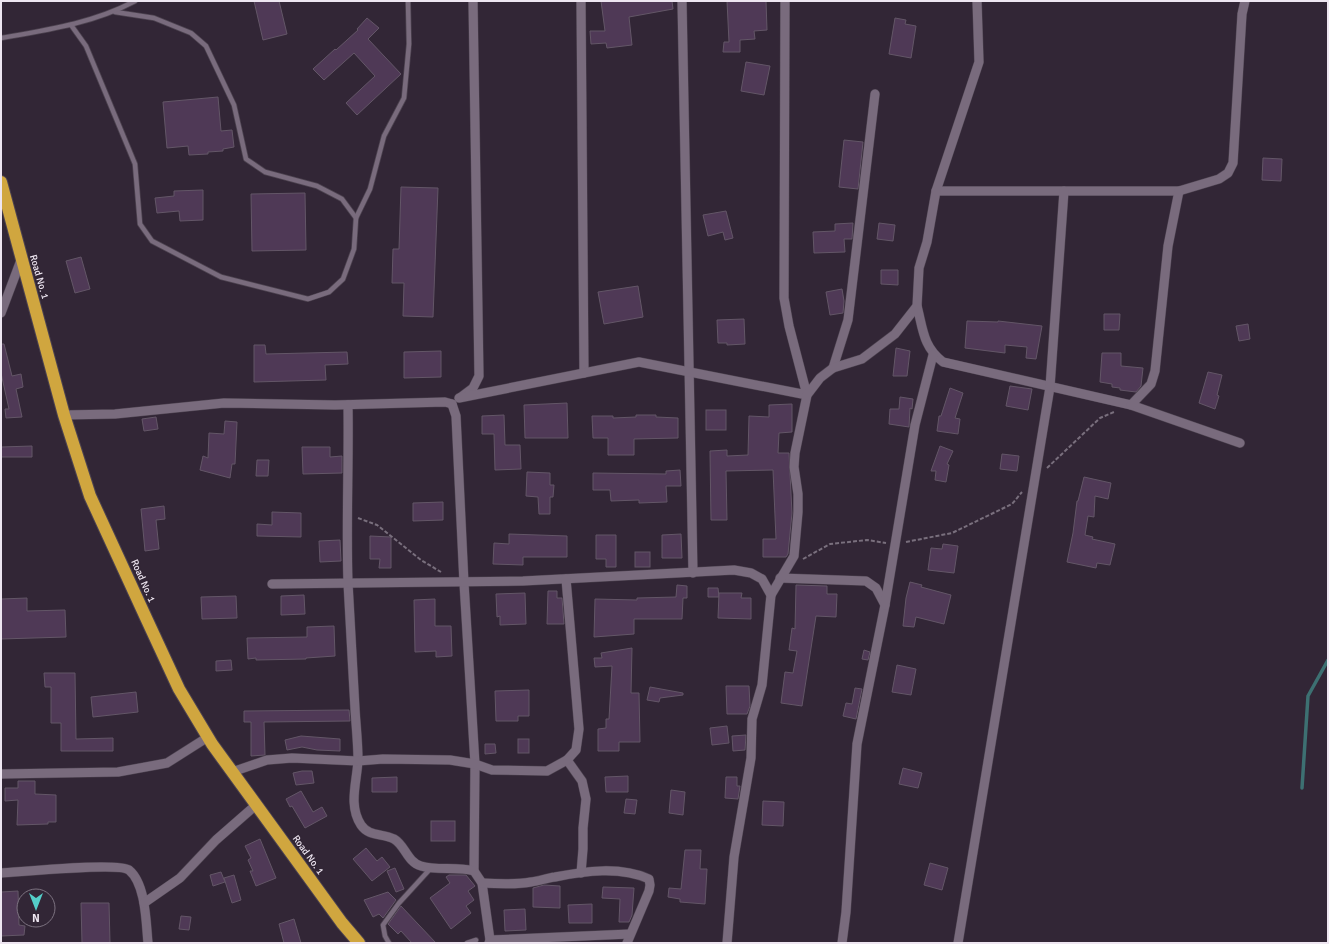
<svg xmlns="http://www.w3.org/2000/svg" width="1329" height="944" viewBox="0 0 1329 944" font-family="Signika,sans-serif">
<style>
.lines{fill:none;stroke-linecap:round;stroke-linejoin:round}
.stream{stroke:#3d7072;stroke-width:3.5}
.building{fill:#4f3956;stroke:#635667}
.lane-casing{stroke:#4d4350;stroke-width:6}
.street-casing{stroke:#4d4350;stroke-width:10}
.highway-casing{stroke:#4d4350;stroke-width:14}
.path{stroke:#796f7d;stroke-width:2;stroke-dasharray:4 2;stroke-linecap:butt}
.lane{stroke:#796b7d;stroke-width:4.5}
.street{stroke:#796b7d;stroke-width:9}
.highway{stroke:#d0a63f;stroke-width:12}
.labels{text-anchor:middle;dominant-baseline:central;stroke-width:3;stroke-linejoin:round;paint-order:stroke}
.street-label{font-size:10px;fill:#eee6f1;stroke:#322636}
</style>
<rect width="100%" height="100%" fill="#322636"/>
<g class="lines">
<polyline class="stream" points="1302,788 1308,696 1328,660"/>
</g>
<g class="building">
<polygon points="254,1 279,1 287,34 263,40"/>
<polygon points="601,1 672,1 673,9 629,17 632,45 607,48 606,43 591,44 590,31 605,31"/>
<polygon points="727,1 766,1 767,30 754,31 755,39 740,40 740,52 723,52 724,42 729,42"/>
<polygon points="367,18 379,28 368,39 401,74 357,115 346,103 375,76 354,53 324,80 313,69 335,49 336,50 358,30 357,29"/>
<polygon points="895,18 906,20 905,24 916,26 911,58 889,54"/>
<polygon points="746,62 770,66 764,95 741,91"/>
<polygon points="218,97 221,131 232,130 234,147 223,149 223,151 208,152 208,154 189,155 188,146 167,148 163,102"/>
<polygon points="844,140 863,142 858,189 839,187"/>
<polygon points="1263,158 1282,159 1281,181 1262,180"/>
<polygon points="401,187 438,188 433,317 403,316 404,283 392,283 393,249 399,249"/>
<polygon points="203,190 203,220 180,221 179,211 157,213 155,198 174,196 174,191"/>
<polygon points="305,193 306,250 252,251 251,194"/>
<polygon points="726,211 733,238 725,240 723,232 708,236 703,215"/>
<polygon points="853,223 852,239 844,239 845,252 814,253 813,232 835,231 835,224"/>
<polygon points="879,223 895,225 893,241 877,239"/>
<polygon points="81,257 90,289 75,293 66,261"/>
<polygon points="881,270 898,270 898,285 881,284"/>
<polygon points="638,286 643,317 604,324 598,292"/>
<polygon points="842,289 844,301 843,313 830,315 826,292"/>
<polygon points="1104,314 1120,314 1119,330 1104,330"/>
<polygon points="744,319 745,344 727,345 727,343 718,343 717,320"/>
<polygon points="967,321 998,322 998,321 1042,326 1036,359 1026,358 1027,347 1005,345 1005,353 965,348"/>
<polygon points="1248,324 1250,339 1239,341 1236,326"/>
<polygon points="1,344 4,344 12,376 21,374 23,387 16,389 22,417 6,418 5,409 9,409 1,373"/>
<polygon points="254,345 265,345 266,354 347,352 348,364 325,365 326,380 254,382"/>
<polygon points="896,348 910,351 907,376 893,376"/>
<polygon points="441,351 441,377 404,378 404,352"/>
<polygon points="1102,353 1121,353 1121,366 1143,368 1141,386 1136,392 1120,390 1120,388 1112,387 1112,384 1100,382"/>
<polygon points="1208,372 1222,375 1217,395 1219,396 1215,409 1199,403"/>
<polygon points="1010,386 1032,389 1028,410 1006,406"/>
<polygon points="950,388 963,393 955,418 960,419 958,434 937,431 939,416 941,416"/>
<polygon points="900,397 913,399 912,409 910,408 909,427 889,424 890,409 899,409"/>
<polygon points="567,403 568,438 525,438 524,405"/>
<polygon points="792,404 792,432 779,433 778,453 789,453 792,513 788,554 786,557 763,557 763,539 776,539 773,470 726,471 727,520 711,520 710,451 727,450 727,456 748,455 749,416 769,417 769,405"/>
<rect x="706" y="410" width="20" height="20"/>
<polygon points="504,415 505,445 520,445 521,469 495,470 494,434 482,434 482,416"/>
<polygon points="636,415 656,415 656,417 678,418 678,438 634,439 634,455 608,455 608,438 593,438 592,416 613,416 613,418 636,417"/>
<polygon points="156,417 158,429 144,431 142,419"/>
<polygon points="225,421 237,422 235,464 232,464 230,478 200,470 203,456 208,458 209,433 224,434"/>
<polygon points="32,446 32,457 1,457 1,447"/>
<polygon points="940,446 953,451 947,464 949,465 946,482 935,480 936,471 931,471"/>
<polygon points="302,447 330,447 330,457 342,456 342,473 303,474"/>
<polygon points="1002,454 1019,456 1017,471 1000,469"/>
<polygon points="257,460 269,460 268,476 256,476"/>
<polygon points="680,470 681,486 666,486 667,502 639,503 639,500 611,501 610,490 593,490 593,473 666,474 666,471"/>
<polygon points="527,472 550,473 550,485 554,485 553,497 550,497 550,514 539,514 538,497 526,496"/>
<polygon points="1084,477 1111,483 1108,499 1095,496 1094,517 1088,516 1085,535 1093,537 1092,539 1115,544 1110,565 1097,563 1096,568 1067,562 1073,533 1077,501 1078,501"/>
<polygon points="443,502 443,520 413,521 413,503"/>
<polygon points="164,506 165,519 156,520 159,549 145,551 141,509"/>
<polygon points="272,512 301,513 301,537 257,536 257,524 272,525"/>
<polygon points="509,534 567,536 567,557 523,557 523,565 493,564 494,543 509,544"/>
<polygon points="681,534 682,558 662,558 662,535"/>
<polygon points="596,535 616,535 616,567 606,567 606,559 596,559"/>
<polygon points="370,536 391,537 391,568 379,568 380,559 370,559"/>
<polygon points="340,540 341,561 320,562 319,541"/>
<polygon points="943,544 958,546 954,573 928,570 931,548 942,549"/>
<rect x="635" y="552" width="15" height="15"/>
<polygon points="910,582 922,585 921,587 951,595 944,624 916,617 914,627 903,626 906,598"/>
<polygon points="677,585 687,586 687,598 683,598 682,619 634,619 634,634 594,637 595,599 637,600 637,598 676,597"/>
<polygon points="796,585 827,586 827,594 837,594 836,617 816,616 802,706 781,703 785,672 793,673 797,651 789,650 792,628 795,629"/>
<polygon points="708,588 718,588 719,597 708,597"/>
<polygon points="548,591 557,591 557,598 562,598 564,624 547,624"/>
<polygon points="525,593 526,624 500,625 500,616 497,617 496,594"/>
<polygon points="719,593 742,593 741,598 751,598 751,619 718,618"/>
<polygon points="304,595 305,614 281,615 281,596"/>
<polygon points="236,596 237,618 202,619 201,597"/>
<polygon points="27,598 27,611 65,610 66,637 1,639 1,599"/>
<polygon points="435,599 435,626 451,626 452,656 436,657 436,651 415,652 414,600"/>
<polygon points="334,626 335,656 306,658 306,659 256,660 256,658 248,659 247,638 307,637 307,627"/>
<polygon points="632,648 631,693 639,693 640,742 619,742 619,751 598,751 598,729 606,728 606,719 609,719 612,666 595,667 594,658 602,658 601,653"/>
<polygon points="864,650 870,652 868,660 862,659"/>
<polygon points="231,660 232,670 216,671 216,661"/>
<polygon points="897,665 916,669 911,695 892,692"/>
<polygon points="44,673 75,673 76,739 113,738 113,751 61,751 61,723 51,723 51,687 45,687"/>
<polygon points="726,686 749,686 750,706 747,714 727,714"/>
<polygon points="650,687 683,693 683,695 660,698 659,702 647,700"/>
<polygon points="855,688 862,689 856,719 843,716 846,703 852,704"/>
<polygon points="529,690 529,716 518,716 518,721 496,721 495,691"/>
<polygon points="136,692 138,712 93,717 91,697"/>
<polygon points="349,710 350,721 264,722 265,755 251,756 251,722 244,722 244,711"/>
<polygon points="727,726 729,743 712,745 710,728"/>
<polygon points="746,735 745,750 733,751 732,736"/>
<polygon points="301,736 340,739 340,751 317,750 302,747 287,750 285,740"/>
<rect x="518" y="739" width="11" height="14"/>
<polygon points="485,744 495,744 496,753 485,754"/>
<polygon points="903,768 922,773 918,788 899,784"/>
<polygon points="302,771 312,771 314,783 296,785 293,773"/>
<polygon points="628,776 628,792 606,792 605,777"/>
<polygon points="397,777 397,792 372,792 372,778"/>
<polygon points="726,777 737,777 737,786 740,786 738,799 725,798"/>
<polygon points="18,781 35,781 35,794 56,795 56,822 48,822 48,824 17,825 18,800 5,801 5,788 18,788"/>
<polygon points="671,790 685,792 683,815 669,813"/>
<polygon points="301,791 313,812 322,807 327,816 305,828 292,806 290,807 286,799"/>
<polygon points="626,799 637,800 635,814 624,813"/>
<polygon points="763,801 784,802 783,826 762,825"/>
<rect x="431" y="821" width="24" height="20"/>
<polygon points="260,839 276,878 256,886 250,871 253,871 248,860 251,858 245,846"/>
<polygon points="366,848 377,861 382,857 390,867 372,881 353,859"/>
<polygon points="685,850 701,850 700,869 707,869 705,904 680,902 680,899 668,897 669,888 681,889"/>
<polygon points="930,863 948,868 942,890 924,885"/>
<polygon points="395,868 404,889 396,892 387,871"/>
<polygon points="221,872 225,882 213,886 210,875"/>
<polygon points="234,875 241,900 232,903 224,878"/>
<polygon points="449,875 466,875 475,886 468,891 474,900 466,906 471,913 451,929 430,898 450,883 446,877"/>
<polygon points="544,885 560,886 560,908 533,907 533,888"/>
<polygon points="603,887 634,888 632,915 629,922 619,922 620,899 602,898"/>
<polygon points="18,891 19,925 25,926 24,935 1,936 1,892"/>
<polygon points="388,892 396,900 383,918 379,914 373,917 364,900"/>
<polygon points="81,903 109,903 110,943 82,943"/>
<polygon points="592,904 592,923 569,923 568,905"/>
<polygon points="401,906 436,943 412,943 401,931 398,934 388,924"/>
<polygon points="525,909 526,930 505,931 504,910"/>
<polygon points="181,916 191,917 189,930 179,929"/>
<polygon points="294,919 301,943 284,943 279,924"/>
</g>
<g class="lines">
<defs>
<g id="lane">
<polyline points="115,12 154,18 191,33 206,46 234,105 246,159 265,172 317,186 342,199 356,218"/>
<polyline points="71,25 86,46 135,164 140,224 152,241 221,277 308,299 329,292 343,279 354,249 356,218 370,189 384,136 404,98 409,44 408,1"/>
<path d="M1,38C47,30 94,23 135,1"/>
<polyline points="389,943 385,936 383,925 399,903 431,868"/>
<polyline points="467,943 476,940"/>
</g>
<g id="street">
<polyline points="581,1 584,373"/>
<polyline points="682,1 693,573"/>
<polyline points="936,191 1179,191 1219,179 1228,173 1233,163 1242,14 1245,1"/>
<path d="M917,306C923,329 923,347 943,362L1131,405L1240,443"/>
<polyline points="1,313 21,260"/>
<polyline points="833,368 848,320 875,94"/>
<polyline points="461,397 473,388 479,376 473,1"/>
<polyline points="459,398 639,362 807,395 789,326 784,298 785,1"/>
<polyline points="452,404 456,416 464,583 475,764 474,871"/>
<path d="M348,405C349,464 346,523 348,583C350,625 353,667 355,709C356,726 358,743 358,760C357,782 348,805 361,825C369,837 383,833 394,839C405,845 407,862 421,866C437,871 457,866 474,871L482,883L490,940L489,943"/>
<polyline points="1131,405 1151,384 1155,371 1168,246 1179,191"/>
<polyline points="64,415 115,414 224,403 335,405 445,402 452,404"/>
<polyline points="780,578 866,581 876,588 885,605 857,744 846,912 842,943"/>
<polyline points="272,584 523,581 734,570 751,573 762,579 771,595 762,685 752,719 751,758 734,857 727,943"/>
<polyline points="771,595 794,556 798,512 798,494 794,467 795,453 807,395 820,378 833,368 862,359 895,334 917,306 919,268 927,242 936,191 979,62 977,1"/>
<polyline points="885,605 915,425 933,355"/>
<polyline points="567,760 582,781 586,799 583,828 583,849 581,873"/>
<polyline points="232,772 267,760 292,758 358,761 383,759 450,760 475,764 492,770 547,771 567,760 576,750 579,729 566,579"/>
<polyline points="1,774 118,772 167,763 208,737"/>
<path d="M1,873C21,872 118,862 129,870C146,884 146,923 148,943"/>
<path d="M482,883C498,884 515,885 531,882C539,881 547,878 555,877C585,871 620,866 649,879L650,885L649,891L627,943"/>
<polyline points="144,903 180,878 216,840 256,805"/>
<polyline points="490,940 630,934"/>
<polyline points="958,943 1050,387 1064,191"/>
</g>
<polyline id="highway" points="1,182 64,415 90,496 147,620 179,689 212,744 342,923 359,943"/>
</defs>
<use href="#lane" class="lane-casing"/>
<use href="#street" class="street-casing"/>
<use href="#highway" class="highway-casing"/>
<g class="path">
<polyline points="1047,468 1100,418 1114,412"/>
<polyline points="358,518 377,525 421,560 441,572"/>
<polyline points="906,542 952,533 1012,504 1022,492"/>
<polyline points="803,559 830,544 867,540 886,543"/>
</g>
<use href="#lane" class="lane"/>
<use href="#street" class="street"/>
<use href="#highway" class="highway"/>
</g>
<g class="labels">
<g class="street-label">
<text transform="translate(39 277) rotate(74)">Road No. 1</text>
<text transform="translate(143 581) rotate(66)">Road No. 1</text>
<text transform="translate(308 855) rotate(54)">Road No. 1</text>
</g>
</g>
<rect width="1329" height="944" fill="none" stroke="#eee6f1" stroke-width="4"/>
<g transform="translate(36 908) rotate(180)"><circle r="19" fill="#322636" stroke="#7d7381"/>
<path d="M0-3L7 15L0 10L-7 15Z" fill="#54cdc8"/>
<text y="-6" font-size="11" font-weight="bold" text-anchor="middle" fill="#eee6f1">N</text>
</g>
</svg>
